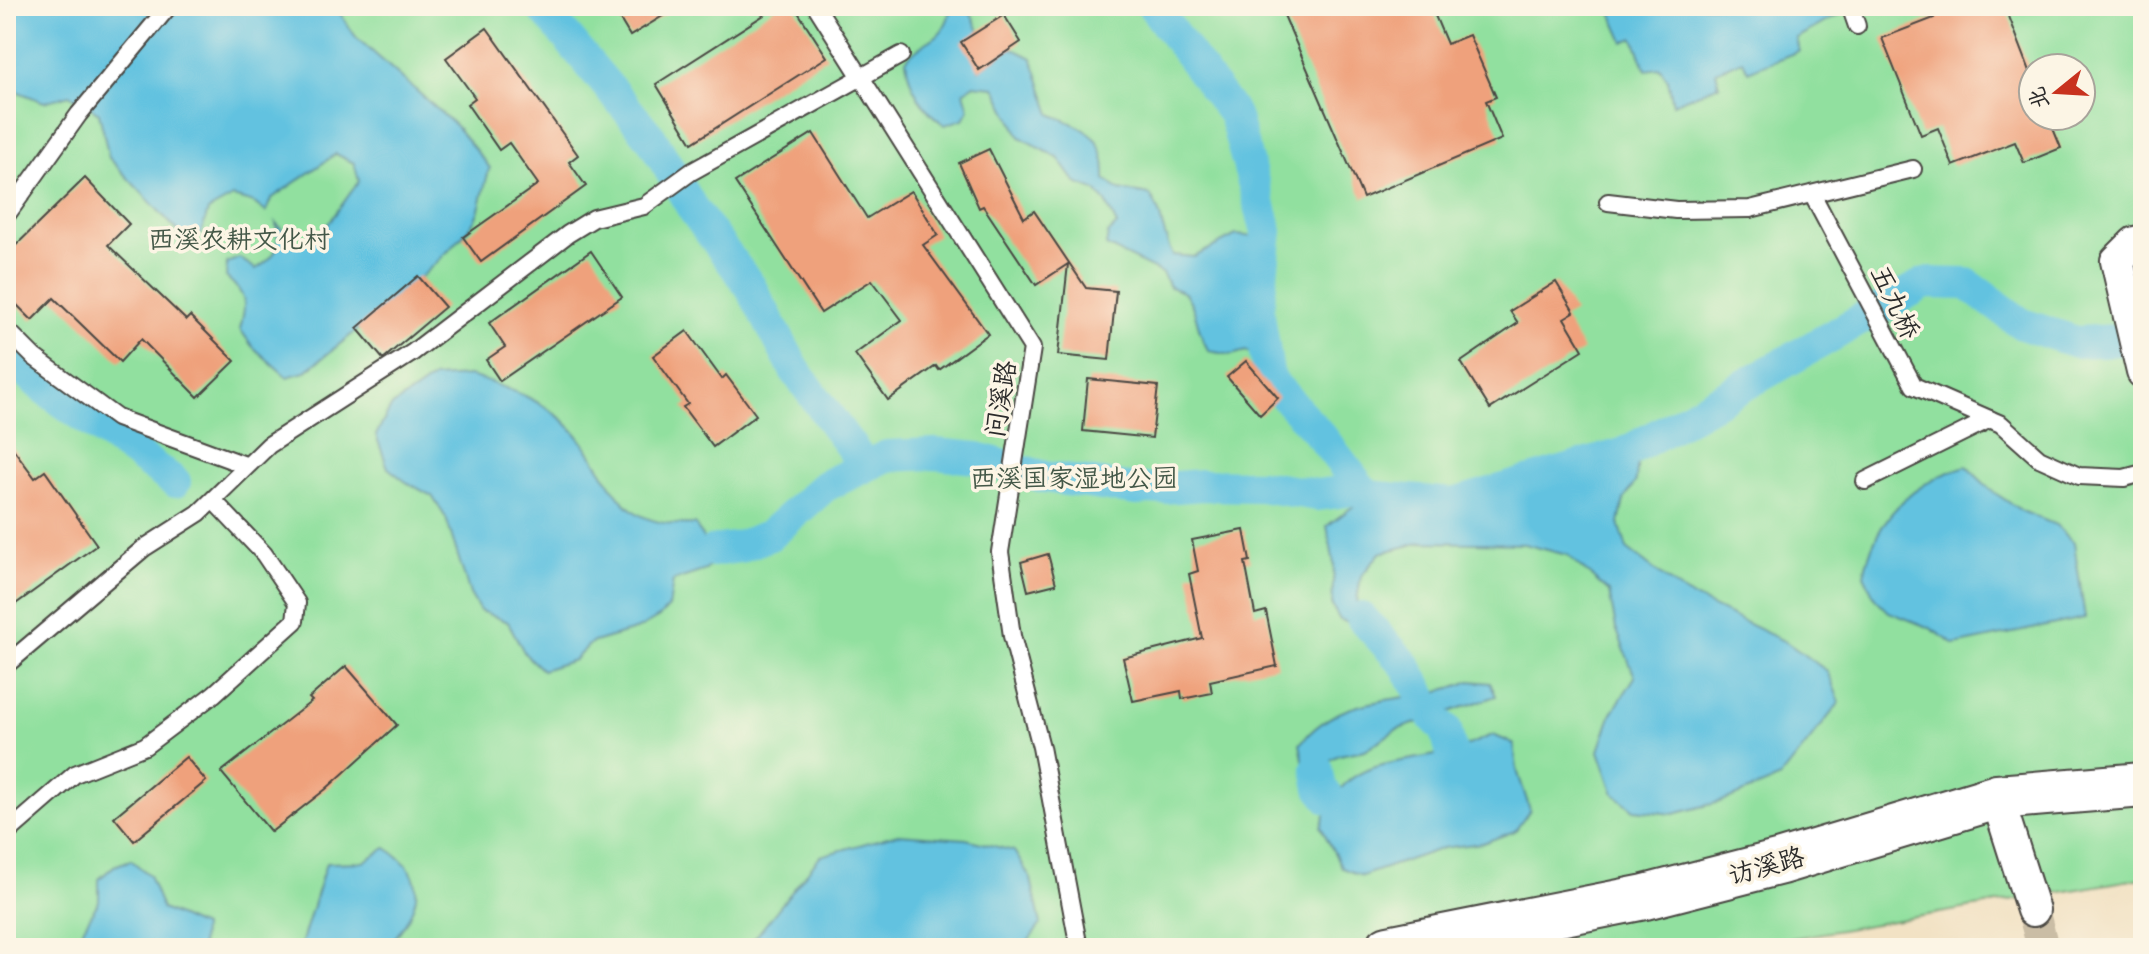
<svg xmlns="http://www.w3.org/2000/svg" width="2149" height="954" viewBox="0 0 2149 954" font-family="Delius,'LXGW WenKai TC',sans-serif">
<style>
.green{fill:#91e09f;stroke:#5e8665;stroke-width:2;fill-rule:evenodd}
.water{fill:#62c2e0;stroke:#467686;stroke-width:2}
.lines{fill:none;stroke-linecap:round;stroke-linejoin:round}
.canal{stroke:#62c2e0;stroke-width:32}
.building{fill:#efa17c}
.street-tunnel{stroke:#cabda5;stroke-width:32;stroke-dasharray:32 16;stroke-linecap:butt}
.lane-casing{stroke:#494642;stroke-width:20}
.street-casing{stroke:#494642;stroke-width:36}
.secondary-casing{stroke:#494642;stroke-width:48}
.lane{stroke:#fff;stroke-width:16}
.street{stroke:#fff;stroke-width:32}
.secondary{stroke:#fff;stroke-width:44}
.labels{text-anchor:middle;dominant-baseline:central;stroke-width:7;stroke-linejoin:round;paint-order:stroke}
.park-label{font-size:26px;fill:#445848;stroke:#fcf5e5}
.street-label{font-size:26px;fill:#2b2b2b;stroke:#fcf5e5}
</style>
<rect width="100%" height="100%" fill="#fcf5e5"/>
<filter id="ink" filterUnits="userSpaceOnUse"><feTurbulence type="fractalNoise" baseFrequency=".0125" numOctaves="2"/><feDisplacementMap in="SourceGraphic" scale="16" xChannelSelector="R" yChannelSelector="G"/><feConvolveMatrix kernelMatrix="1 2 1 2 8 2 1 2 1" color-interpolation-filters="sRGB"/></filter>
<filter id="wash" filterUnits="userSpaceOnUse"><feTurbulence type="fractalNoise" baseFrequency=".006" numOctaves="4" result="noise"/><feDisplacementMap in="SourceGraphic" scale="32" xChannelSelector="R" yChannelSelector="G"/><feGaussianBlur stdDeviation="1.8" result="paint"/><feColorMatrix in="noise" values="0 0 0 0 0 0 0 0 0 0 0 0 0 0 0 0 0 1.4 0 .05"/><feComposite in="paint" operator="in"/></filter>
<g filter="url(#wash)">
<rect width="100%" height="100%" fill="#f2e2c4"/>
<path class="green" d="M6,6H2143V878L1735,948H6ZM2033,68H2081V116H2033Z"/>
<g class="water">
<path d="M6,6H335L356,37L456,126L490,168C484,184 482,203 477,215C461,252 341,342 305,372L287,377L252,346L240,329C247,302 247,295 226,277L227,263L239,258L256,269C277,256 281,247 276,223L296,245L323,231L359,181L354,163L336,154L271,199L266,212L254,203L233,197L208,211L201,234L187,241L109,158L99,113L69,95L44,102L6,87Z"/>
<path d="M943,6H968L979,31V69L1012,48L1032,58L1051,114C1087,130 1106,134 1105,179L1119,190L1150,195C1164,214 1161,235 1173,255L1194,257L1236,235L1266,238L1258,308L1267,363L1246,351L1231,355L1209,351C1196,333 1199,312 1185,293L1170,287L1162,273L1106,246L1108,234L1117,225L1106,202L1095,190L1076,183L1058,158L1020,137L995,87L973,85L964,92L969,109L963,119L945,125C923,111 908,85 906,60C923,37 940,46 950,13Z"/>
<polygon points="1608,6 1855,6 1796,38 1799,51 1748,71 1743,60 1716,71 1719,85 1673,104 1668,80 1660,68 1646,70 1634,38 1624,42"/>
<path d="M470,376C508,388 546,400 573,430C618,482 614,529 695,524L714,558L706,570L673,581L669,607L659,617L638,629L591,643L574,660L542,670L525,654L508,622L480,611L470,594L446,518L432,496L406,482L388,468L376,435L391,407L433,378Z"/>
<polygon points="1639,445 1636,481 1624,500 1619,523 1627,549 1686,594 1786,642 1827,671 1840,702 1780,778 1727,800 1674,814 1634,810 1614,794 1599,751 1612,713 1635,677 1616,628 1609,592 1567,555 1524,544 1422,542 1380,553 1361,576 1357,600 1362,618 1352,624 1340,620 1332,606 1334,564 1327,526 1367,496 1453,504"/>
<path d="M1966,466L1992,491L2022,511L2056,525L2074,543L2085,618L1955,645L1930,628L1889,612L1875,598L1864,575C1875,518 1911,483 1966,466Z"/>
<path d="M1470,681L1490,683L1496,696L1396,730L1365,750L1339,755L1306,774L1300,744C1345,687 1412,707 1470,681Z"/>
<path d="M1493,735L1514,744L1517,770L1530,810L1515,831L1483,843L1443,848L1362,876L1342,868L1321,827C1343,754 1392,768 1452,751C1466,747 1479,740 1493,735Z"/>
<polygon points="898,834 966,839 1014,851 1031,879 1041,924 1023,948 747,948 820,856"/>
<path d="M386,848C434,878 418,911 387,948H300L326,863L363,862Z"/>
<polygon points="131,860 149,875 162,909 202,927 201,948 72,948 99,901 99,879 114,866"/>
</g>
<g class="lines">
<g class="canal">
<polyline points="541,6 651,138 694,211 750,286 795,370 864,465"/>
<polyline points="1153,6 1234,115 1267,231 1258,308 1269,379 1321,436 1367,496 1453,504 1625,453 1925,283 1967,284 2022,324 2076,342 2143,339"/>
<polyline points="6,354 46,390 175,482"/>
<polyline points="713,551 739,547 770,535 825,486 887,456 935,454 977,458 1044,477 1136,490 1203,485 1260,486 1317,495 1362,489"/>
<polyline points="1362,618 1406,666 1434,718 1446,730 1451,751"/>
<polyline points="1317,768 1321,788 1330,799"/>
</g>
</g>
<g id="blocks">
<g class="building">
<polygon points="612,6 679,6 630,36"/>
<polygon points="778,6 794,6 827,57 692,143 656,84"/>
<polygon points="1280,6 1431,6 1447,44 1469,35 1496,97 1486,101 1502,139 1363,198"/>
<polygon points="1929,6 2005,6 2033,79 2033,116 2048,116 2061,148 2024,163 2015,142 1953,166 1938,128 1921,135 1882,38 1934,18"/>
<polygon points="1004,15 1021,42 979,70 961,42"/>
<polygon points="487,28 578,155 569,162 586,186 481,262 463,237 538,184 509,143 499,150 467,104 475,98 446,58"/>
<polygon points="813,133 867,218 911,191 938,235 923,245 988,334 939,370 936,366 888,400 855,354 902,320 872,280 821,313 735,182"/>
<polygon points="989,149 1024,218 1034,211 1086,288 1116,291 1109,360 1058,355 1068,264 1036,285 983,206 979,208 959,163"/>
<polygon points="85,178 129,224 108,245 186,320 190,316 235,361 198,397 141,339 120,362 54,298 32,320 6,294 6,255"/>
<polygon points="591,251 622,297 500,381 486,360 505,347 489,323"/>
<polygon points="418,276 445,307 383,359 357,328"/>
<polygon points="1556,282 1574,312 1564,318 1583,350 1490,409 1461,362 1518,323 1510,311"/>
<polygon points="687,331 722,379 726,375 756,415 713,447 683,407 688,404 653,356"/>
<polygon points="1246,361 1278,398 1260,415 1227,377"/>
<polygon points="1088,379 1158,386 1152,438 1083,431"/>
<polygon points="6,439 35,478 45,471 97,545 6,611"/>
<polygon points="1244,530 1250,561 1245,562 1255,614 1266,611 1277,666 1210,681 1212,693 1182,699 1181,691 1133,701 1123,658 1202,638 1189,574 1198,571 1192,540"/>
<polygon points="1048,554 1056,584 1028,591 1021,562"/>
<polygon points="346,666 397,725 326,789 271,832 221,772 312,701 309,698"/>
<polygon points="186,757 206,781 134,841 114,817"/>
</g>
</g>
</g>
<g filter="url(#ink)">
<use href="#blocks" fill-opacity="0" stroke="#494642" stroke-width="2"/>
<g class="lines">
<polyline class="street-tunnel" points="2033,910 2043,948"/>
<defs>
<g id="lane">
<polyline points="816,6 1032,348 1000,552 1012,636 1041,747 1079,948"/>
<polyline points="1850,6 1857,26"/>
<polyline points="1812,194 1914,386 2001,424 2039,458 2079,476 2124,478 2143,473"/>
<polyline points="1608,202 1676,210 1750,209 1913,169"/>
<polyline points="6,216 79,114 169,6"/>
<polyline points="6,329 34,357 117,418 245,465"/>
<polyline points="1865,481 1990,419"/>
<polyline points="6,665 144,548 199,513 269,445 412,353 568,234 594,218 644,206 691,172 901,55"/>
<polyline points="6,834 75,774 145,746 214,694 295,621 297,603 264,554 213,500"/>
</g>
<g id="street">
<polyline points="2143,241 2135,243 2117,261 2143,372"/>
<polyline points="1997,797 2033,910"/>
</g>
<polyline id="secondary" points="1388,948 1645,897 1781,862 1997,797 2143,785"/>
</defs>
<use href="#lane" class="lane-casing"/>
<use href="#street" class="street-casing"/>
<use href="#secondary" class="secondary-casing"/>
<use href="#lane" class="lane"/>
<use href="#street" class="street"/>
<use href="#secondary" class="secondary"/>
</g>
</g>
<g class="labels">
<g class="park-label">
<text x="239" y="238">西溪农耕文化村</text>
<text x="1074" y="477">西溪国家湿地公园</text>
</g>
<g class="street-label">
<text transform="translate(1896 302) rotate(64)">五九桥</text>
<text transform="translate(1000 399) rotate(-81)">问溪路</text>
<text transform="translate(1766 865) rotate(-15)">访溪路</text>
</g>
</g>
<rect width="2149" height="954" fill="none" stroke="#fcf5e5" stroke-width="32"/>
<g transform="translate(2057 92) rotate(252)"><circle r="38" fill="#fcf5e5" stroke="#a8a49b" stroke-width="2"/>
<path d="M0-6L14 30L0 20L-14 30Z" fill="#c8321e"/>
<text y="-12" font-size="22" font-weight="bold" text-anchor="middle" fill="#2b2b2b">北</text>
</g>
</svg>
